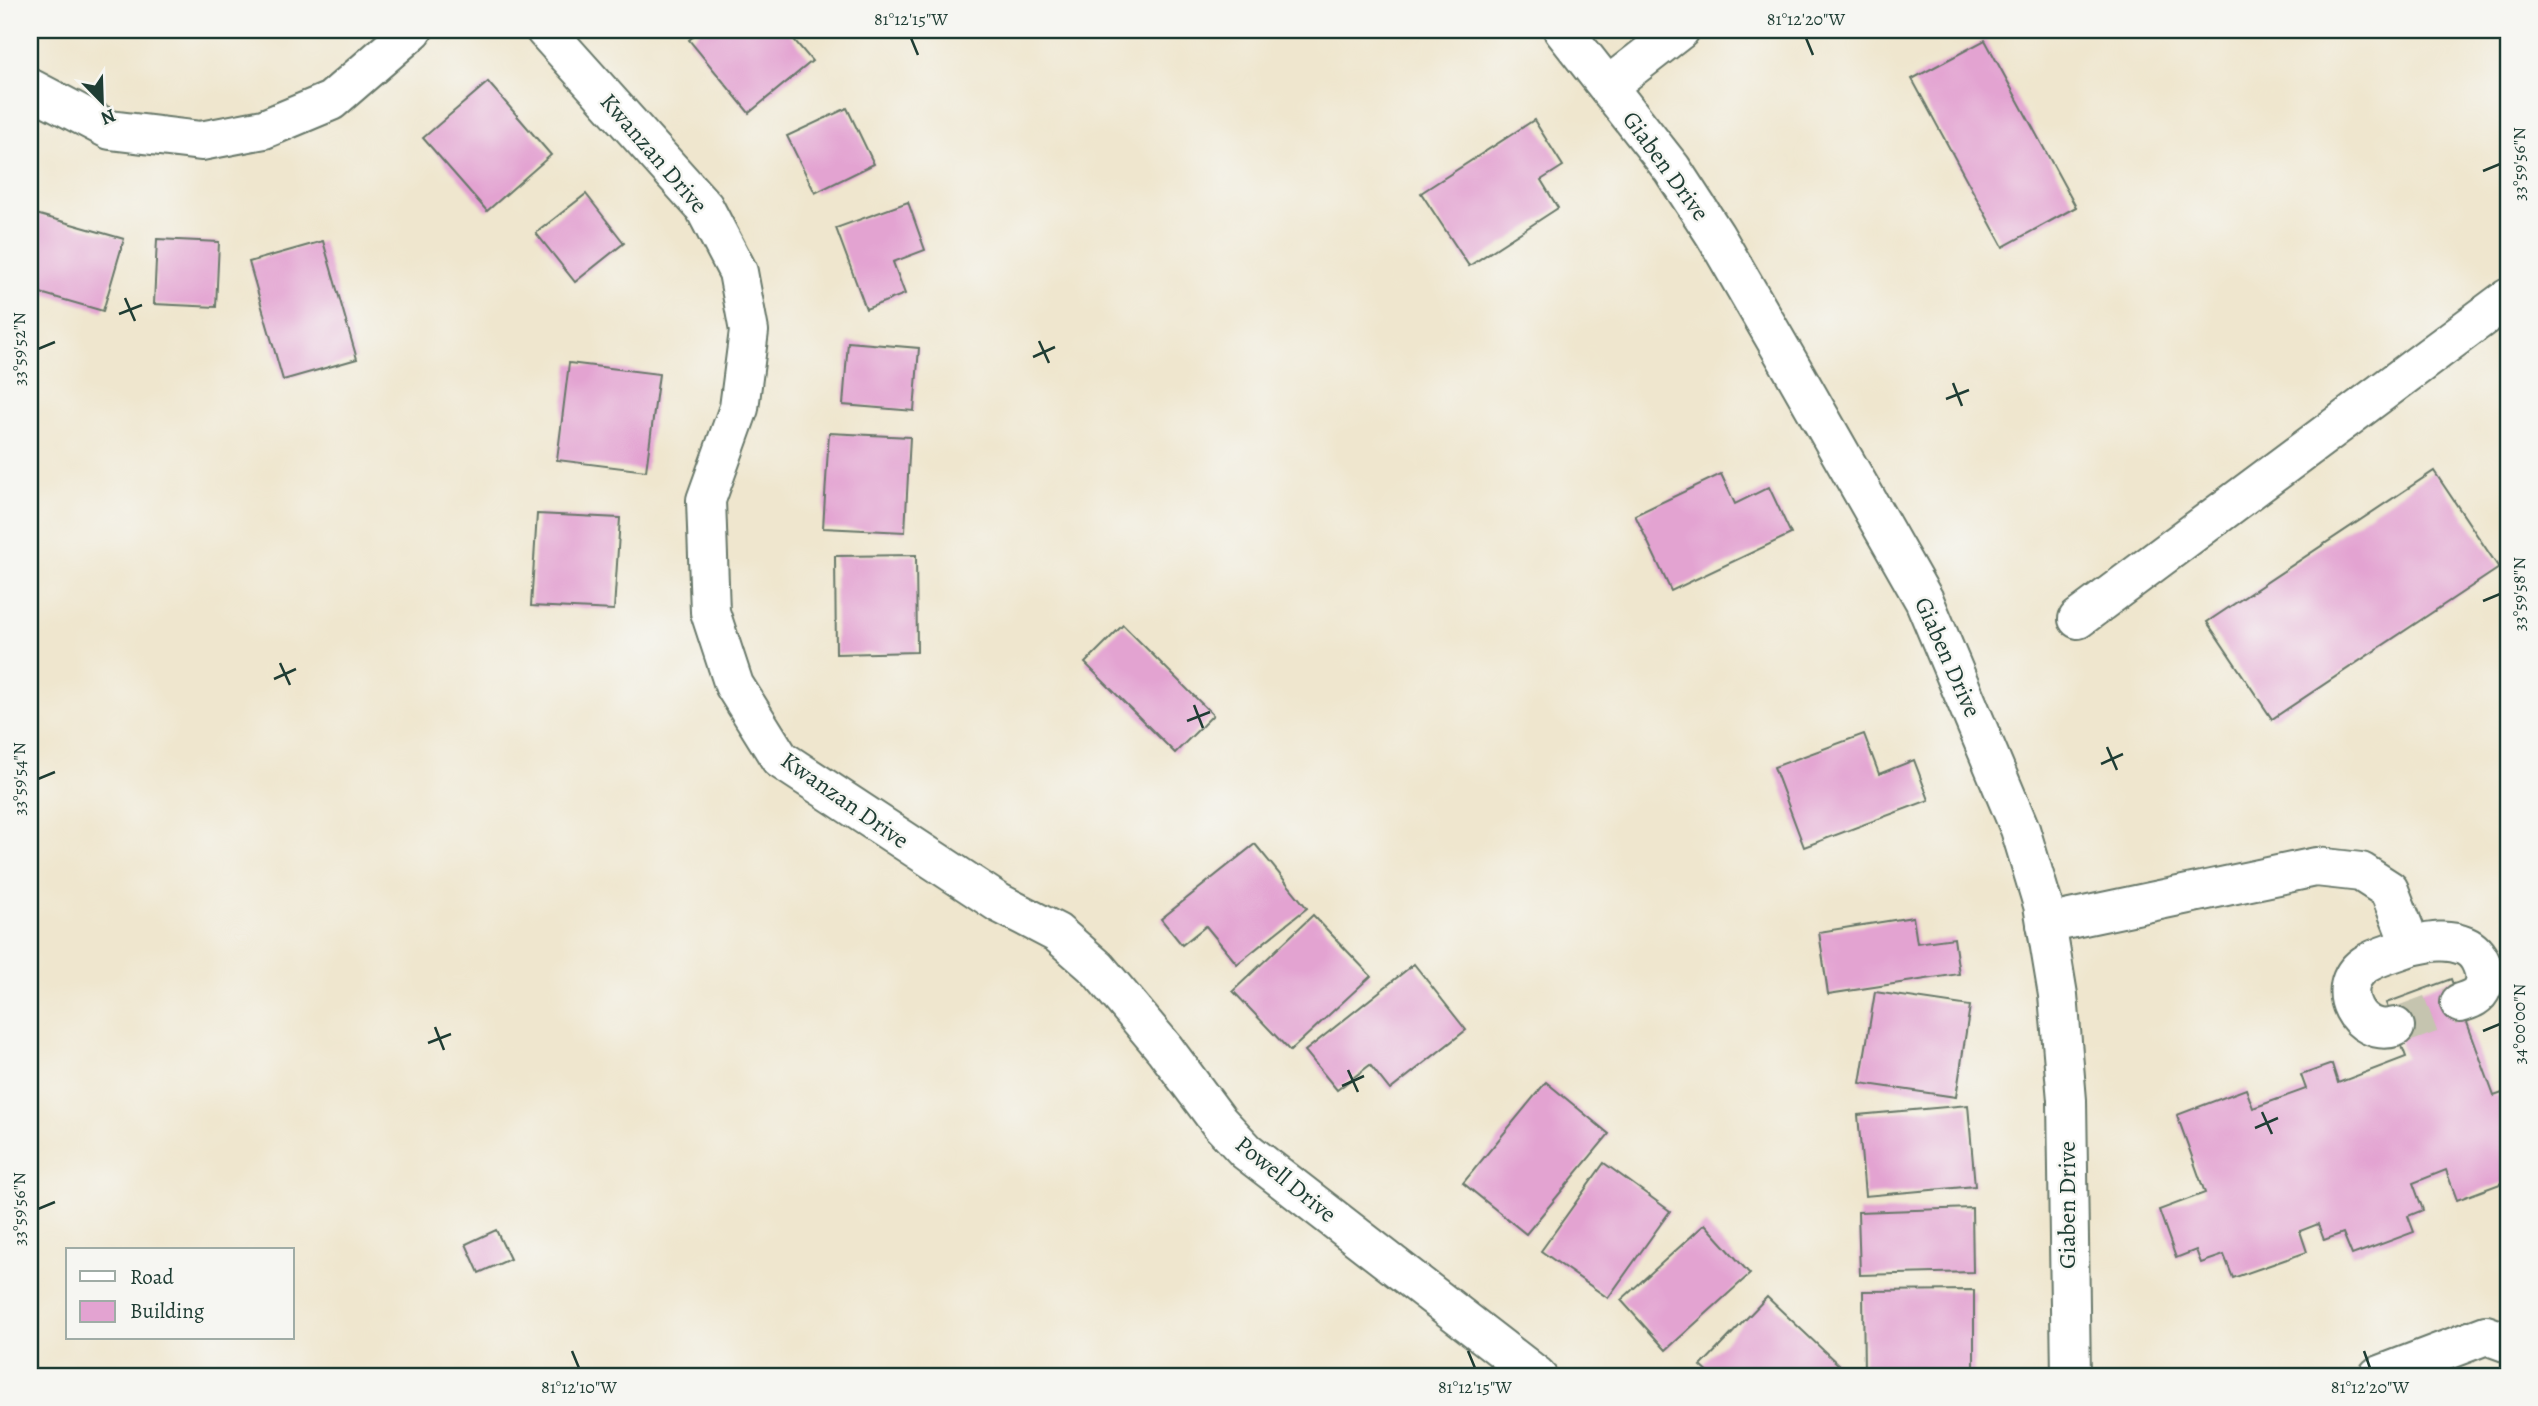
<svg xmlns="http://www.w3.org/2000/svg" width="2538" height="1406" viewBox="0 0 2538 1406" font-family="Alegreya,serif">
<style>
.building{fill:#e3a3d1}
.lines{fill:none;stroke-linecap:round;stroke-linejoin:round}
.minor-tunnel{stroke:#c5c4af;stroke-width:38;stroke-dasharray:38 19;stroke-linecap:butt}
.minor-casing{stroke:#68786a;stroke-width:42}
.minor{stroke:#fff;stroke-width:38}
.ticks{fill:none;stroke:#1f3d34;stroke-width:2.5}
.labels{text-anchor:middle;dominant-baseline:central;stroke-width:5;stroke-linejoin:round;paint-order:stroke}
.street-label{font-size:24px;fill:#1f3d34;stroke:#f6f6f2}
.neatline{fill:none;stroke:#1f3d34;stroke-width:2.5}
.ticks-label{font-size:18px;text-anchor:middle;fill:#1f3d34}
</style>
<rect width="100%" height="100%" fill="#f6f6f2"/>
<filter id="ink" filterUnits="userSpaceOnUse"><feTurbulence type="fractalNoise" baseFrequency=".0143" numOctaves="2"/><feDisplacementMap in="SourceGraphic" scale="14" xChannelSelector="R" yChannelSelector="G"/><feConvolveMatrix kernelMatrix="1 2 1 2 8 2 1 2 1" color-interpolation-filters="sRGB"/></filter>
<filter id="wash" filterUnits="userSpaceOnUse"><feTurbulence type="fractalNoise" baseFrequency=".00686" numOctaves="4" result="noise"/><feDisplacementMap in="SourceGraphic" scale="28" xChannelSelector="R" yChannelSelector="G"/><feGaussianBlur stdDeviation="1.57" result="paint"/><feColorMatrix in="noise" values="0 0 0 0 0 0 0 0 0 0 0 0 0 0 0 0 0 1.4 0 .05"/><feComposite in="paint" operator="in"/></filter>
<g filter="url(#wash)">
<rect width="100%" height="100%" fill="#efe6ce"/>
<g id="blocks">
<g class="building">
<polygon points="701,30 786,30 812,61 749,113 689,40"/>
<polygon points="1985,40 2076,207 2003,247 1912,79"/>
<polygon points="488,82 551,155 487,211 423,138"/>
<polygon points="847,108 874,164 815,193 787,136"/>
<polygon points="1534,120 1563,166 1541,180 1558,208 1469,266 1421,193"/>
<polygon points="586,194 624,243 575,282 536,233"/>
<polygon points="908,202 925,250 893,262 905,294 866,309 836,228"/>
<polygon points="36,214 124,239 103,311 30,290 30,234"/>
<polygon points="157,239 219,242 216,307 154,304"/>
<polygon points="323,241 357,359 283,380 249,262"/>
<polygon points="848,342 919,348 914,411 843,405"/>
<polygon points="569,363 659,374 646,471 557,460"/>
<polygon points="829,433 910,437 905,532 823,528"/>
<polygon points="2434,471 2499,568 2272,719 2207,622"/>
<polygon points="1721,474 1735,504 1769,487 1791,534 1671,591 1635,515"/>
<polygon points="537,514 620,518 614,610 531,606"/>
<polygon points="916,555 917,652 836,654 835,556"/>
<polygon points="1123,625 1213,715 1175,753 1085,663"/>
<polygon points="1864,734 1879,774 1914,760 1929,800 1804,847 1774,767"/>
<polygon points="1255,844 1307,908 1237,964 1206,926 1182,945 1161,919"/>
<polygon points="1313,915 1371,976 1290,1051 1233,991"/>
<polygon points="1913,917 1917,943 1954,938 1959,974 1828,994 1819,932"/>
<polygon points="1414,964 1466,1030 1390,1090 1370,1065 1337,1090 1305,1051"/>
<polygon points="2451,979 2494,1096 2508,1091 2508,1181 2457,1200 2446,1170 2413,1183 2423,1210 2408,1216 2414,1232 2352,1255 2343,1233 2324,1240 2318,1224 2300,1231 2307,1252 2233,1278 2224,1255 2201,1263 2196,1250 2176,1258 2159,1210 2205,1193 2177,1115 2246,1089 2253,1108 2306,1089 2301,1075 2332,1064 2338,1083 2406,1057 2386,1003"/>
<polygon points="1875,992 1970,1006 1956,1097 1860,1083"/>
<polygon points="1546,1082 1609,1134 1526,1234 1463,1183"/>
<polygon points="1968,1105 1975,1186 1865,1196 1858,1115"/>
<polygon points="1604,1163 1670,1211 1608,1298 1541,1251"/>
<polygon points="1972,1208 1973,1272 1860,1275 1858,1212"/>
<polygon points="1705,1224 1750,1274 1666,1350 1621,1300"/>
<polygon points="496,1230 510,1259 479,1273 466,1244"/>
<polygon points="1974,1290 1974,1373 1864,1374 1863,1291"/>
<polygon points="1767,1297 1840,1366 1830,1376 1712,1376 1701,1366"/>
</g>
</g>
</g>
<g filter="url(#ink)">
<use href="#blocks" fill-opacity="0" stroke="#68786a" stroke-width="2"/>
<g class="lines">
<polyline class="minor-tunnel" points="2395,1027 2460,1003"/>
<defs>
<g id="minor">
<polyline points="545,30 704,207 738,272 749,331 739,408 706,500 710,612 734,685 780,759 999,903 1057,933 1097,968 1164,1048 1219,1122 1246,1151 1537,1376"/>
<polyline points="1563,30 1672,169 1715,235 1793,370 1924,600 2020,829 2043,905 2058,995 2067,1100 2071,1376"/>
<polyline points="1608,86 1680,30"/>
<polyline points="30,88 110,130 201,141 264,129 331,101 413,30"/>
<polyline points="2078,619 2508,298"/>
<path d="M2046,924L2316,867L2361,872L2389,890L2411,946C2397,952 2377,956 2364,965C2332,988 2358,1038 2395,1027"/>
<path d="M2411,946C2430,942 2447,938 2465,946C2479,952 2489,974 2482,988C2478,998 2468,1000 2460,1003"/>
<polyline points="2378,1376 2486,1335 2508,1343"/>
</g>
</defs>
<use href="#minor" class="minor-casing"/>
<use href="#minor" class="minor"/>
</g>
</g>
<path class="ticks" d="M911,38L918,55M1806,38L1813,55M2483,171L2500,164M125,298L135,321M119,314L142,305M1039,341L1049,363M38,349L55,342M1033,357L1055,347M1953,383L1962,406M1946,399L1969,390M2483,601L2500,594M280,663L290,685M274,679L296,669M1194,705L1203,728M1187,721L1210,712M2107,747L2117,770M2101,764L2123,754M38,779L55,772M435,1027L444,1050M2483,1031L2500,1024M428,1043L451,1034M1348,1070L1358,1092M1342,1086L1364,1076M2262,1112L2272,1134M2255,1128L2278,1118M38,1209L55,1202M572,1351L579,1368M1468,1351L1475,1368M2364,1351L2370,1368"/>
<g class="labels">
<g class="street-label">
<text transform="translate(654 153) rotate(49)">Kwanzan Drive</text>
<text transform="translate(1666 166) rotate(54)">Giaben Drive</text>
<text transform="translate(1948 657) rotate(66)">Giaben Drive</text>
<text transform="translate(845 800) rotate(35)">Kwanzan Drive</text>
<text transform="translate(1286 1179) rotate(39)">Powell Drive</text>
<text transform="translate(2067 1205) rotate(-90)">Giaben Drive</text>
</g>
</g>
<rect width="2538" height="1406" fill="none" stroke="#f6f6f2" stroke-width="77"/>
<rect x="66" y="1248" width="228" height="91" fill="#f6f6f2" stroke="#a0aca6" stroke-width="2"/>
<rect x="80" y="1271" width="35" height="10" fill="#ffffff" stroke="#a0aca6" stroke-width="2"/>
<text x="130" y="1284" font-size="21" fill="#1f3d34">Road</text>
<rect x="80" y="1301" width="35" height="21" fill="#e3a3d1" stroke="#a0aca6" stroke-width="2"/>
<text x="130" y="1318" font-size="21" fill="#1f3d34">Building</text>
<g transform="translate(102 102) rotate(157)" stroke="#f6f6f2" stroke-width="5" paint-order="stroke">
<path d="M0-5L12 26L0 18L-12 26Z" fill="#1f3d34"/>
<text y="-10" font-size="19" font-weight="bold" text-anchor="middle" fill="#1f3d34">N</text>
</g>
<rect x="38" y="38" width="2462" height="1330" class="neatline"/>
<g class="ticks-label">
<text x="911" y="25">81°12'15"W</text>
<text x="1806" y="25">81°12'20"W</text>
<text transform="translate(2519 164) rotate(-90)" y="6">33°59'56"N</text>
<text transform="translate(19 349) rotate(-90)" y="6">33°59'52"N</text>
<text transform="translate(2519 594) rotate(-90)" y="6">33°59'58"N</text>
<text transform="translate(19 779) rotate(-90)" y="6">33°59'54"N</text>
<text transform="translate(2519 1024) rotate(-90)" y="6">34°00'00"N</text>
<text transform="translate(19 1209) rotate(-90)" y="6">33°59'56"N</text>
<text x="579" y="1393">81°12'10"W</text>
<text x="1475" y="1393">81°12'15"W</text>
<text x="2370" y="1393">81°12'20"W</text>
</g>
</svg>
